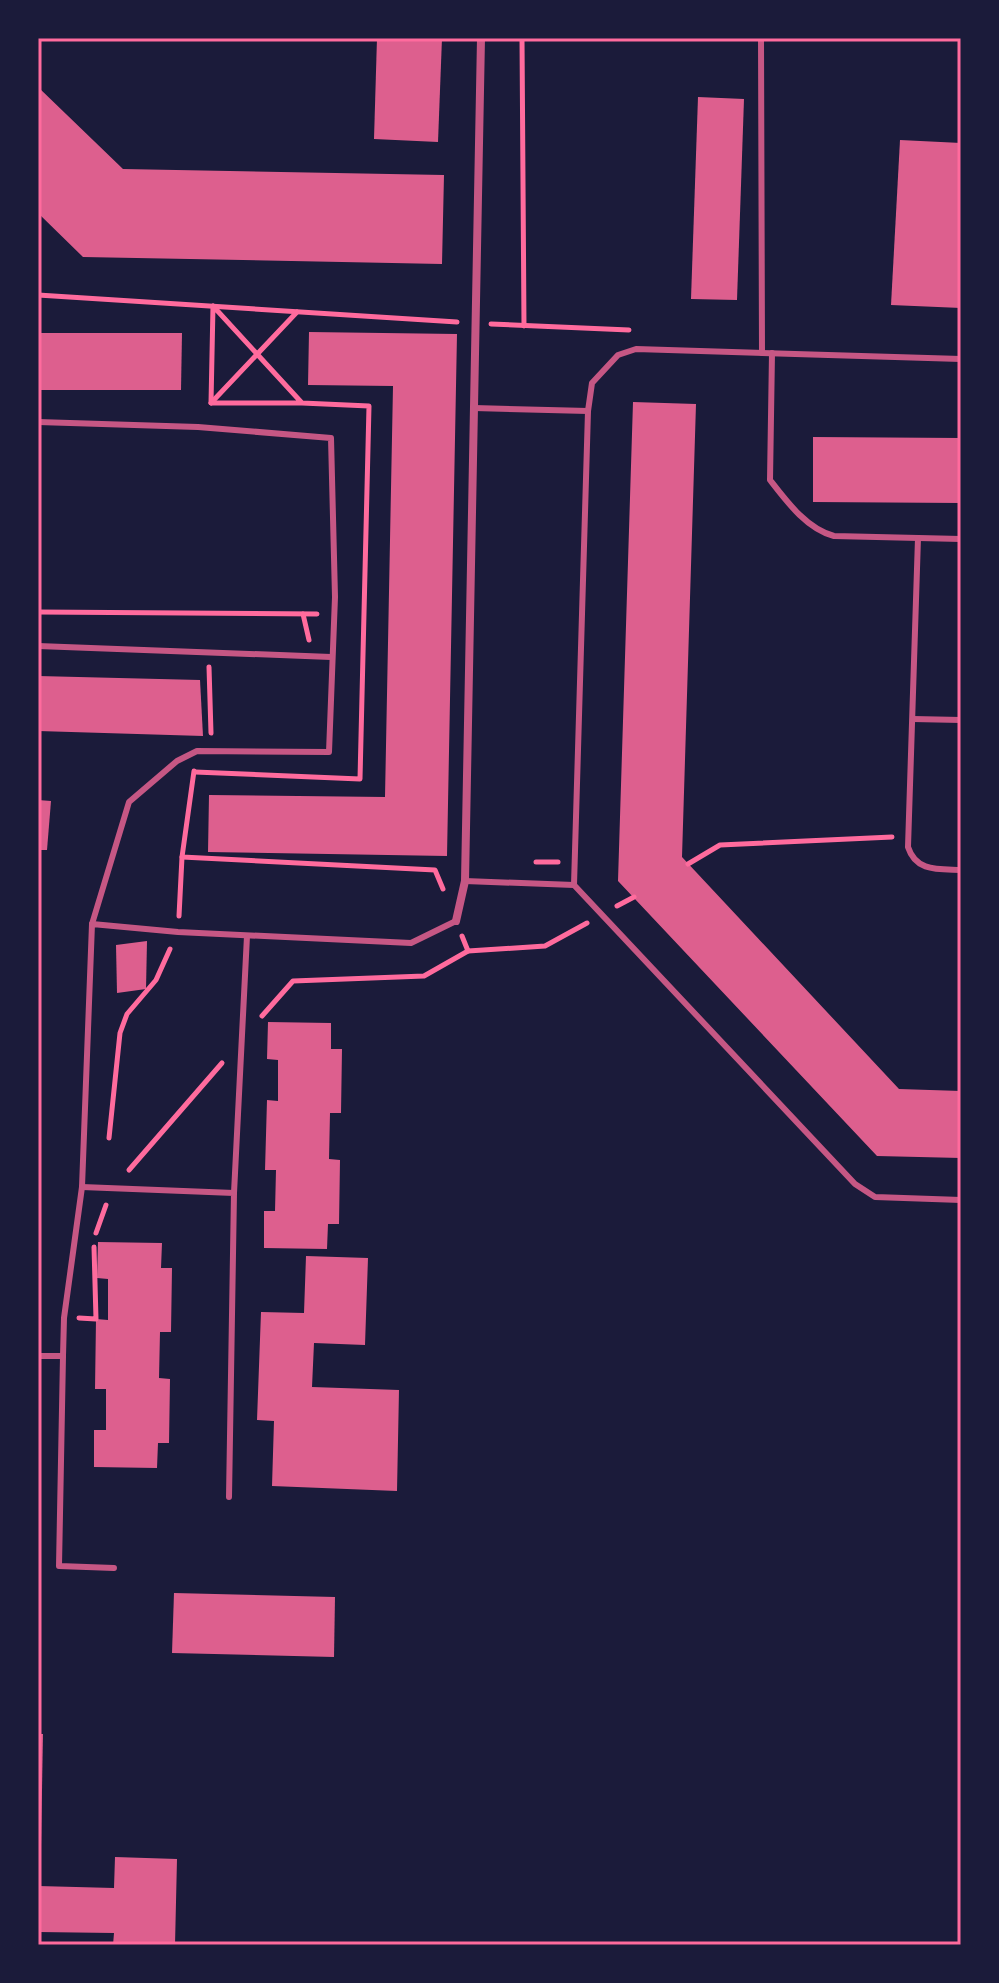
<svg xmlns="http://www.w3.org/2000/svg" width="999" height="1983" viewBox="0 0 999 1983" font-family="Arial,sans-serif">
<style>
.building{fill:#dd5f8e}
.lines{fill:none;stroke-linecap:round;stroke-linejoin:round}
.path{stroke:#ff6b9d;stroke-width:5}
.service{stroke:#c65784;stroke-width:6}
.minor{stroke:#c65784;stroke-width:8}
.neatline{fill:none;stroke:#ff6b9d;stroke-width:3}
</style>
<rect width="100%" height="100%" fill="#1b1b3a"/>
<g class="building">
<polygon points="377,38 442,38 438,142 374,139"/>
<polygon points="38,87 123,169 444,175 442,264 83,257 38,213"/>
<polygon points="698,97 744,99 737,300 691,299"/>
<polygon points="900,140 961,143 961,308 891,305"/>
<polygon points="309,332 457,334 447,856 208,852 209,795 385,797 393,386 308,385"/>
<polygon points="38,333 182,333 181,390 38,390"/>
<polygon points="633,402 696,404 682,857 899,1089 961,1091 961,1158 877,1156 618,881"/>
<polygon points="813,437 961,438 961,503 813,502"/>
<polygon points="38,676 200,680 203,736 38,731"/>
<polygon points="38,800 51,801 47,850 38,850"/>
<polygon points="147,941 146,989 117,993 116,945"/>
<polygon points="268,1022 331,1023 331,1049 342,1049 341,1113 330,1113 329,1159 340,1160 339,1224 328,1224 327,1249 264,1248 264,1211 275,1211 276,1170 265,1170 267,1100 278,1101 278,1060 267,1059"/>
<polygon points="98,1242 162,1243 161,1268 172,1268 171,1332 160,1332 159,1378 170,1379 169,1443 158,1443 157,1468 94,1467 94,1430 106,1430 106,1389 95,1389 96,1319 108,1320 108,1279 97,1278"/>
<polygon points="306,1256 368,1258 365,1345 314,1343 312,1387 399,1390 397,1491 272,1486 274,1421 257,1420 261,1312 304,1313"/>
<polygon points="174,1593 335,1597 334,1657 172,1653"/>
<polygon points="38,1734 43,1734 41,1846 38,1846"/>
<polygon points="115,1857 177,1859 175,1945 113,1945 114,1933 38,1932 38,1886 114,1888"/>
</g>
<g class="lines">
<g class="path">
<polyline points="522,38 524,326"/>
<polyline points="38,295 457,322"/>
<polyline points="491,324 629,330"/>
<polyline points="211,403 297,312"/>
<polyline points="38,612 317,614"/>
<polyline points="303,614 309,640"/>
<polyline points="209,667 211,733"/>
<polyline points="194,771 182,857 435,870 443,889"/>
<polyline points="195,772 360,779 369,406 302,403 213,306 211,403 302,403"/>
<polyline points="536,862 558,862"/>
<polyline points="688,864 720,845 892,837"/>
<polyline points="617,906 634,897"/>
<polyline points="179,916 182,857"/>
<polyline points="462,936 468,951 545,946 587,923"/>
<polyline points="262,1016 293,981 424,976 468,951"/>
<polyline points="109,1138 120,1033 127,1014 156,980 170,949"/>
<polyline points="129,1170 222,1063"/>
<polyline points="96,1233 106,1205"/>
<polyline points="79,1318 96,1319 94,1247"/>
</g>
<g class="service">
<polyline points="761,38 762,353"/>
<path d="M772,353L770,480C787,502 807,529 834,536L961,539"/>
<polyline points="474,408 588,411 592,383 618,355 636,349 961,359"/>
<polyline points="588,411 574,885 855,1184 875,1197 961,1200"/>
<polyline points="38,422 198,427 331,438 335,597 329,752 197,751 177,761 129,802 92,924"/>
<path d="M918,538L908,847C916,872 938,869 961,870"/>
<polyline points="38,646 331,657"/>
<polyline points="913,719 961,720"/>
<polyline points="465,881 574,885"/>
<polyline points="82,1187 234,1193 229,1497"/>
<polyline points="234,1193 247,936"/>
<polyline points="38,1356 63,1356 64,1318 82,1187 92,924 178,932 411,943 456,921"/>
<polyline points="63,1356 59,1566 114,1568"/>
</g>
<polyline class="minor" points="456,921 465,881 481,38"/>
</g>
<rect width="999" height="1983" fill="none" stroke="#1b1b3a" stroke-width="80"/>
<rect x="40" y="40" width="919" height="1903" class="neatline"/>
</svg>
